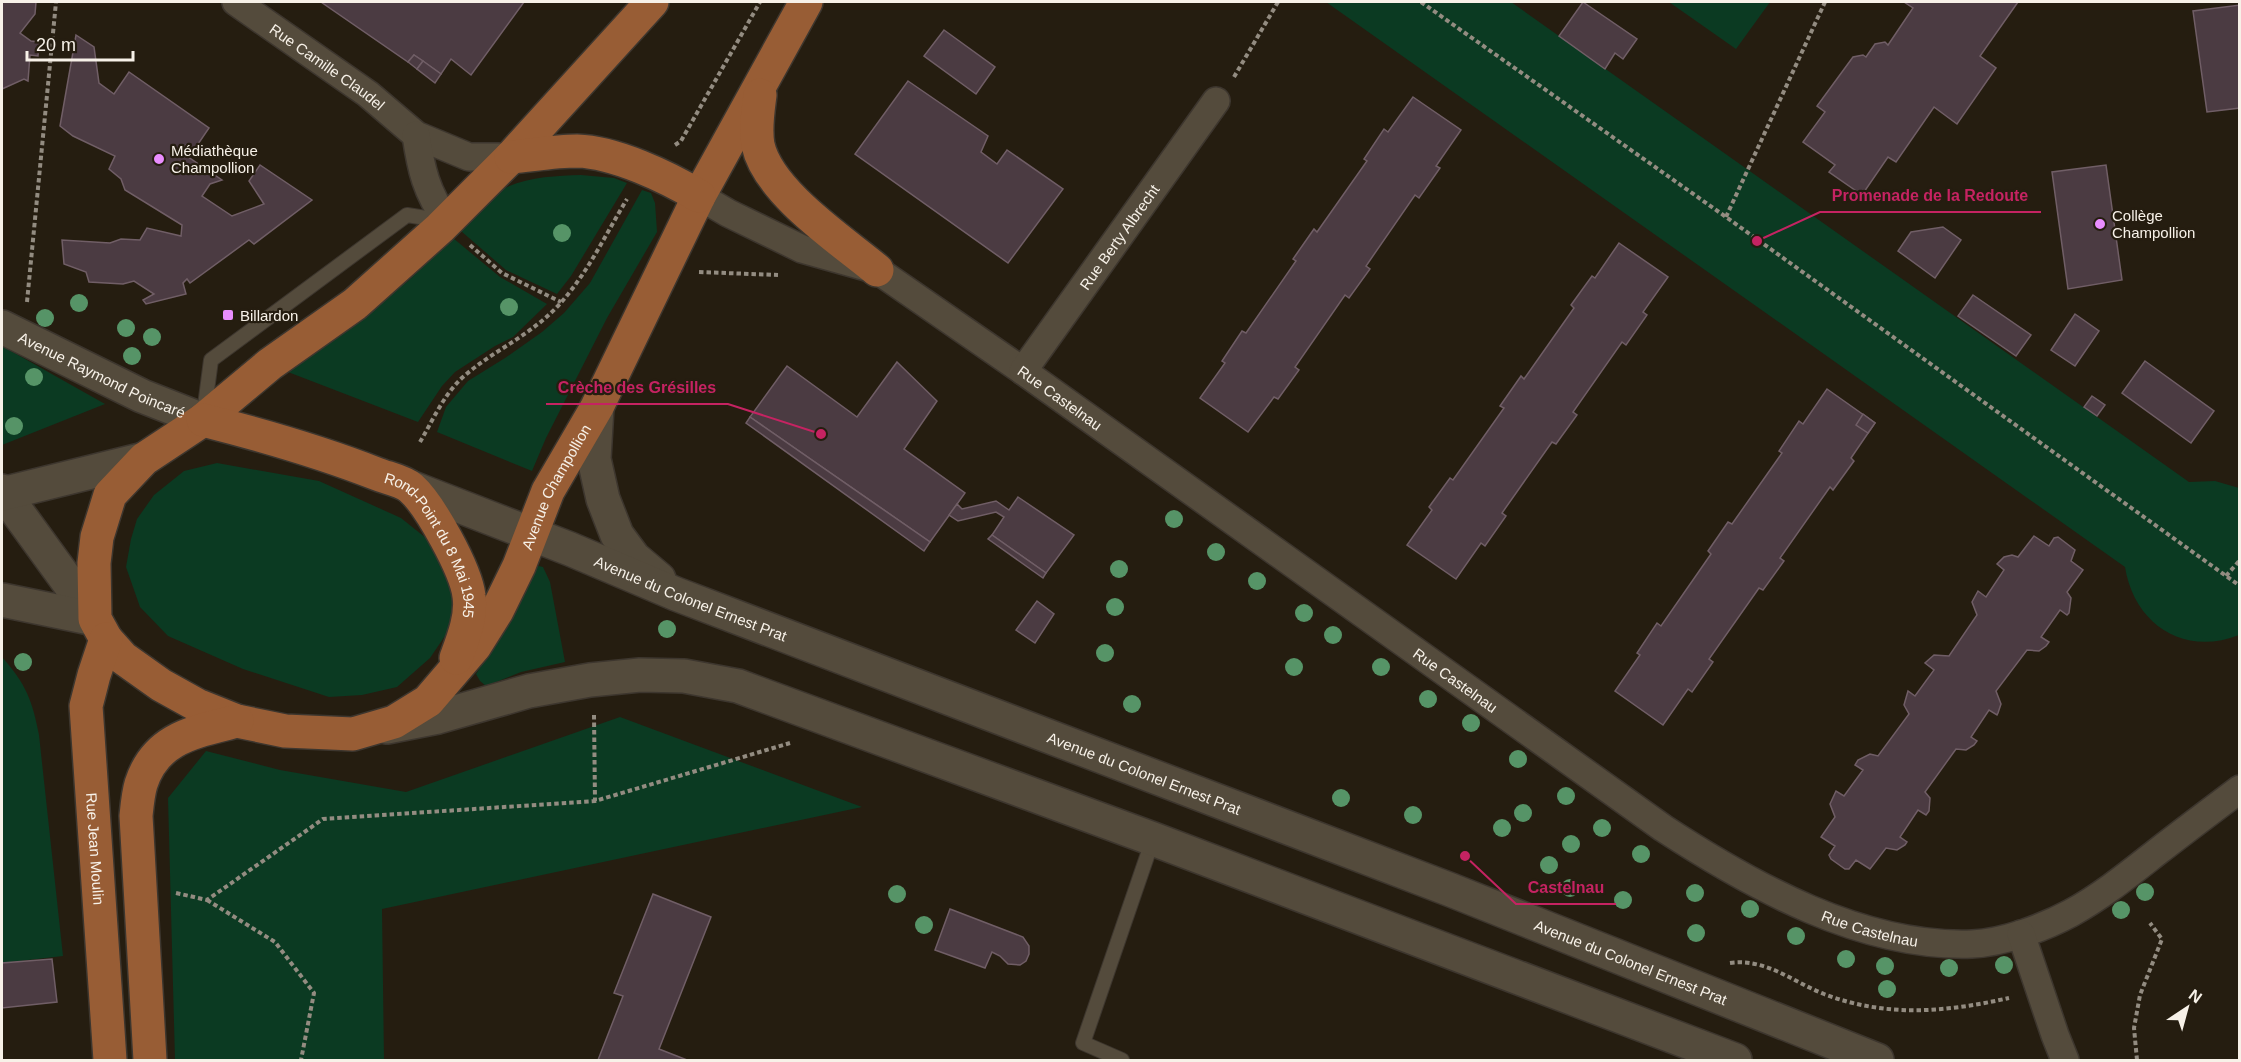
<svg xmlns="http://www.w3.org/2000/svg" width="2241" height="1062" viewBox="0 0 2241 1062" font-family="Arial,sans-serif">
<style>
.green{fill:#0b3a22}
.building{fill:#4b3b42;stroke:#705e66;stroke-width:1.5}
.lines{fill:none;stroke-linecap:round;stroke-linejoin:round}
.lane-casing{stroke:#3d362e;stroke-width:16}
.street-casing{stroke:#3d362e;stroke-width:30}
.secondary-casing{stroke:#3d362e;stroke-width:36}
.primary-casing{stroke:#3d362e;stroke-width:36}
.path{stroke:#938c81;stroke-width:4;stroke-dasharray:4.5 3;stroke-linecap:butt}
.lane{stroke:#544b3c;stroke-width:14}
.street{stroke:#544b3c;stroke-width:27}
.secondary{stroke:#544b3c;stroke-width:33}
.primary{stroke:#985d35;stroke-width:33}
.tree{fill:#569467}
.poi-dot{fill:#e98dfe;stroke:#251d10;stroke-width:2}
.labels{text-anchor:middle;dominant-baseline:central;stroke-width:4.5;stroke-linejoin:round;paint-order:stroke}
.street-label{font-size:15px;fill:#f7f1e8;stroke:#251d10}
.poi-label{font-size:15px;fill:#f7f1e8;stroke:#251d10;text-anchor:start}
.leader{fill:none;stroke:#c52362;stroke-width:2}
.callout-dot{fill:#c52362;stroke:#251d10;stroke-width:2}
.callout-label{font-size:16px;text-anchor:middle;font-weight:bold;fill:#c52362;stroke:#251d10;stroke-width:4.5;stroke-linejoin:round;paint-order:stroke}
</style>
<rect width="100%" height="100%" fill="#251d10"/>
<g class="green">
<path d="M1326,2H1511L2189,482L2215,481L2239,488V635C2184,657 2134,624 2125,567Z"/>
<polygon points="1669,2 1770,2 1736,49"/>
<path d="M581,175L614,178L627,183L571,276L557,294L506,270L461,231C471,219 481,203 493,195C518,177 552,176 581,175Z"/>
<polygon points="642,190 651,193 655,203 657,232 607,318 546,438 532,471 437,432 446,407 468,381 505,358 542,332 564,313 590,283"/>
<polygon points="453,238 500,277 547,304 513,337 495,346 455,372 442,386 418,422 288,372 408,281"/>
<polygon points="2,346 105,404 2,445"/>
<polygon points="217,463 319,481 401,518 426,538 443,562 456,602 449,630 430,658 397,687 362,695 329,697 243,669 168,636 140,607 126,567 131,539 137,519 154,495 184,471"/>
<polygon points="534,565 543,567 550,582 565,662 521,672 486,686 480,681 476,674 498,639"/>
<path d="M2,657C26,684 32,700 39,735L63,956L2,963Z"/>
<polygon points="620,717 862,807 382,909 384,1060 175,1060 168,798 206,751 280,770 406,792"/>
</g>
<g class="building">
<polygon points="2,2 36,2 35,14 20,33 31,41 39,42 38,56 30,55 28,81 24,79 2,89"/>
<polygon points="321,2 524,2 471,75 451,59 441,74 414,55 408,62"/>
<polygon points="1583,2 1637,39 1623,59 1615,53 1605,69 1559,36"/>
<polygon points="1904,2 2018,2 1980,56 1996,68 1957,124 1934,107 1896,162 1888,157 1862,195 1829,172 1835,165 1803,142 1825,112 1817,106 1853,57 1863,55 1866,57 1875,44 1885,42 1888,45 1913,8"/>
<polygon points="2240,5 2240,108 2207,112 2193,11"/>
<polygon points="944,30 995,67 976,94 924,56"/>
<polygon points="76,35 94,47 99,83 114,94 129,72 209,128 194,150 186,145 181,152 222,180 210,184 202,196 232,216 264,204 249,181 260,165 312,200 254,244 249,240 190,283 187,279 183,283 186,294 146,304 143,300 154,294 134,281 123,284 89,282 86,272 64,264 62,240 110,243 121,239 140,240 147,228 181,236 182,225 125,190 121,179 109,169 115,156 73,136 60,126"/>
<polygon points="414,55 423,61 417,69 408,62"/>
<polygon points="423,61 441,74 435,83 417,69"/>
<polygon points="908,81 988,136 981,152 997,164 1007,150 1063,189 1008,263 855,154"/>
<polygon points="1413,97 1461,130 1436,166 1440,168 1419,198 1415,195 1366,266 1370,269 1349,298 1345,295 1295,367 1299,370 1278,399 1274,397 1248,432 1200,398 1225,363 1222,361 1242,331 1246,333 1296,261 1293,259 1314,229 1317,232 1367,161 1364,159 1384,129 1388,132"/>
<polygon points="2106,165 2122,280 2068,289 2052,172"/>
<polygon points="1943,227 1961,240 1935,278 1898,251 1911,232"/>
<polygon points="1619,243 1668,277 1643,312 1647,315 1626,345 1622,342 1573,412 1577,415 1556,444 1552,442 1502,513 1506,516 1485,546 1481,543 1456,579 1407,545 1432,510 1429,507 1450,478 1453,480 1504,408 1500,406 1521,376 1524,379 1574,308 1571,305 1592,276 1595,278"/>
<polygon points="1973,295 2031,335 2016,356 1958,316"/>
<polygon points="2075,314 2099,331 2075,366 2051,350"/>
<polygon points="2145,361 2214,411 2191,443 2122,393"/>
<polygon points="897,362 937,401 904,449 965,493 930,542 750,417 787,366 857,417"/>
<polygon points="1827,389 1875,423 1851,458 1854,461 1833,490 1830,487 1780,558 1784,561 1763,590 1759,588 1709,659 1713,662 1692,692 1688,689 1663,725 1615,691 1640,655 1637,653 1657,623 1661,626 1711,554 1708,551 1728,522 1732,524 1782,453 1779,451 1799,421 1803,424"/>
<polygon points="2092,396 2105,405 2097,416 2084,407"/>
<polygon points="1863,414 1875,423 1868,433 1856,425"/>
<polygon points="750,417 930,542 924,551 746,423"/>
<polygon points="1018,497 1074,535 1046,573 992,535 1004,517 996,512 958,521 949,515 957,504 962,509 996,501 1009,510"/>
<polygon points="992,535 1046,573 1043,578 988,539"/>
<polygon points="2034,536 2049,546 2054,538 2058,537 2075,550 2071,561 2083,570 2067,592 2071,598 2069,613 2067,615 2060,610 2041,637 2049,642 2046,646 2039,651 2027,650 1996,691 2001,704 1998,713 1997,715 1989,710 1971,737 1977,741 1974,745 1966,750 1956,749 1925,792 1930,798 1929,811 1926,815 1918,810 1900,837 1907,842 1905,845 1897,850 1886,848 1870,869 1856,860 1849,869 1845,869 1831,859 1829,855 1835,846 1821,837 1835,817 1830,804 1836,791 1844,796 1863,770 1855,765 1858,760 1870,754 1878,756 1909,714 1904,705 1908,691 1915,696 1934,670 1925,663 1934,655 1949,656 1977,615 1972,602 1978,591 1986,597 2004,570 1997,564 2004,557 2012,555 2018,557"/>
<polygon points="1037,601 1054,614 1035,643 1016,630"/>
<polygon points="653,894 711,917 659,1049 687,1060 598,1060 623,996 614,993"/>
<polygon points="950,909 1023,937 1029,946 1029,954 1026,961 1020,965 1008,964 1000,956 992,952 985,968 935,950"/>
<polygon points="52,959 57,1002 2,1008 2,963"/>
</g>
<g class="lines">
<defs>
<g id="lane">
<polyline points="204,413 211,360 407,215 445,221"/>
<polyline points="1122,1060 1083,1043 1153,839"/>
</g>
<g id="street">
<path id="s1" d="M236,2L368,94L416,135L469,157H511"/>
<path d="M416,135C421,169 426,192 447,221"/>
<path id="s2" d="M699,196L728,213L802,249L877,270L1023,371L1663,828C1752,886 1863,948 1972,944C2003,943 2045,927 2071,913C2102,896 2129,874 2157,852C2184,831 2212,810 2240,789"/>
<path id="s3" d="M1023,371L1216,101"/>
<polyline points="2021,934 2055,1035 2065,1060"/>
</g>
<g id="secondary">
<path id="s4" d="M2,327L142,396L203,420"/>
<polyline points="597,407 594,459 603,499 617,535 634,558 659,579"/>
<path id="s5" d="M410,487L570,549L676,594L1451,890L1877,1060"/>
<polyline points="2,491 95,619"/>
<polyline points="2,494 144,459"/>
<polyline points="2,600 95,619"/>
<polyline points="387,727 438,717 529,691 590,680 640,675 684,676 738,686 1153,839 1735,1060"/>
</g>
<g id="primary">
<path id="s6" d="M652,2L511,157L440,228L355,304L270,364L203,420L144,459L110,495L97,537L94,563L95,619L106,639L123,658L161,685L197,705L237,721L285,731L353,734L394,722L428,701L475,646L497,611L519,566L548,491L597,407L699,196L806,2"/>
<path d="M760,95C758,111 755,128 758,145C768,192 841,240 877,270"/>
<path d="M511,157C533,155 555,151 577,151C615,152 667,177 699,196"/>
<path id="s7" d="M203,420C262,435 321,452 377,474C387,478 403,481 411,488C430,505 466,570 469,596C472,616 463,639 456,658"/>
<path id="s8" d="M106,639L94,675L86,706L110,1060"/>
<path d="M150,1060L136,816C137,806 138,794 141,784C156,737 195,732 237,721"/>
</g>
</defs>
<use href="#lane" class="lane-casing"/>
<use href="#street" class="street-casing"/>
<use href="#secondary" class="secondary-casing"/>
<use href="#primary" class="primary-casing"/>
<g class="path">
<polyline points="1421,2 1726,217 2240,586"/>
<polyline points="1234,77 1278,2"/>
<polyline points="675,145 681,141 760,2"/>
<polyline points="1726,217 1825,2"/>
<polyline points="470,245 502,273 561,302"/>
<polyline points="699,272 778,275"/>
<polyline points="27,302 56,2"/>
<path d="M420,442C433,420 444,394 463,377C491,352 526,338 555,309C586,277 604,237 627,199"/>
<polyline points="2226,576 2240,560"/>
<polyline points="594,715 595,801"/>
<polyline points="176,893 207,900 323,819 595,801 790,743"/>
<polyline points="207,900 275,942 314,993 301,1060"/>
<path d="M1730,963C1766,958 1793,982 1824,994C1887,1018 1946,1012 2009,998"/>
<polyline points="2137,1060 2134,1028 2140,995 2162,939 2150,923"/>
</g>
<use href="#lane" class="lane"/>
<use href="#street" class="street"/>
<use href="#secondary" class="secondary"/>
<use href="#primary" class="primary"/>
</g>
<g class="tree">
<circle cx="562" cy="233" r="9"/>
<circle cx="79" cy="303" r="9"/>
<circle cx="509" cy="307" r="9"/>
<circle cx="45" cy="318" r="9"/>
<circle cx="126" cy="328" r="9"/>
<circle cx="152" cy="337" r="9"/>
<circle cx="132" cy="356" r="9"/>
<circle cx="34" cy="377" r="9"/>
<circle cx="14" cy="426" r="9"/>
<circle cx="1174" cy="519" r="9"/>
<circle cx="1216" cy="552" r="9"/>
<circle cx="1119" cy="569" r="9"/>
<circle cx="1257" cy="581" r="9"/>
<circle cx="1115" cy="607" r="9"/>
<circle cx="1304" cy="613" r="9"/>
<circle cx="667" cy="629" r="9"/>
<circle cx="1333" cy="635" r="9"/>
<circle cx="1105" cy="653" r="9"/>
<circle cx="23" cy="662" r="9"/>
<circle cx="1294" cy="667" r="9"/>
<circle cx="1381" cy="667" r="9"/>
<circle cx="1428" cy="699" r="9"/>
<circle cx="1132" cy="704" r="9"/>
<circle cx="1471" cy="723" r="9"/>
<circle cx="1518" cy="759" r="9"/>
<circle cx="1566" cy="796" r="9"/>
<circle cx="1341" cy="798" r="9"/>
<circle cx="1523" cy="813" r="9"/>
<circle cx="1413" cy="815" r="9"/>
<circle cx="1502" cy="828" r="9"/>
<circle cx="1602" cy="828" r="9"/>
<circle cx="1571" cy="844" r="9"/>
<circle cx="1641" cy="854" r="9"/>
<circle cx="1549" cy="865" r="9"/>
<circle cx="1570" cy="888" r="9"/>
<circle cx="2145" cy="892" r="9"/>
<circle cx="1695" cy="893" r="9"/>
<circle cx="897" cy="894" r="9"/>
<circle cx="1623" cy="900" r="9"/>
<circle cx="1750" cy="909" r="9"/>
<circle cx="2121" cy="910" r="9"/>
<circle cx="924" cy="925" r="9"/>
<circle cx="1696" cy="933" r="9"/>
<circle cx="1796" cy="936" r="9"/>
<circle cx="1846" cy="959" r="9"/>
<circle cx="2004" cy="965" r="9"/>
<circle cx="1885" cy="966" r="9"/>
<circle cx="1949" cy="968" r="9"/>
<circle cx="1887" cy="989" r="9"/>
</g>
<g class="poi-dot">
<circle cx="159" cy="159" r="6"/>
<circle cx="2100" cy="224" r="6"/>
<rect x="222" y="309" width="12" height="12" rx="3"/>
</g>
<g class="labels">
<g class="street-label">
<text stroke="none"><textPath href="#s1" startOffset="112">Rue Camille Claudel</textPath></text>
<text stroke="none"><textPath href="#s3" startOffset="165">Rue Berty Albrecht</textPath></text>
<text stroke="none"><textPath href="#s4" startOffset="111">Avenue Raymond Poincaré</textPath></text>
<text stroke="none"><textPath href="#s2" startOffset="417">Rue Castelnau</textPath></text>
<text stroke="none"><textPath href="#s6" startOffset="1492">Avenue Champollion</textPath></text>
<text stroke="none"><textPath href="#s7" startOffset="278">Rond-Point du 8 Mai 1945</textPath></text>
<text stroke="none"><textPath href="#s5" startOffset="302">Avenue du Colonel Ernest Prat</textPath></text>
<text stroke="none"><textPath href="#s2" startOffset="903">Rue Castelnau</textPath></text>
<text stroke="none"><textPath href="#s5" startOffset="788">Avenue du Colonel Ernest Prat</textPath></text>
<text stroke="none"><textPath href="#s8" startOffset="213">Rue Jean Moulin</textPath></text>
<text stroke="none"><textPath href="#s2" startOffset="1389">Rue Castelnau</textPath></text>
<text stroke="none"><textPath href="#s5" startOffset="1310">Avenue du Colonel Ernest Prat</textPath></text>
</g>
<g class="poi-label">
<text x="171" y="150">Médiathèque<tspan x="171" dy="17">Champollion</tspan></text>
<text x="2112" y="215">Collège<tspan x="2112" dy="17">Champollion</tspan></text>
<text x="240" y="315">Billardon</text>
</g>
</g>
<path class="leader" d="M1757 241L1820 212H2041M821 434L728 404H546M1465 856L1516 904H1616"/>
<g class="callout-dot">
<circle cx="1757" cy="241" r="6"/>
<circle cx="821" cy="434" r="6"/>
<circle cx="1465" cy="856" r="6"/>
</g>
<g class="callout-label">
<text x="1930" y="201">Promenade de la Redoute</text>
<text x="637" y="393">Crèche des Grésilles</text>
<text x="1566" y="893">Castelnau</text>
</g>
<rect width="2241" height="1062" fill="none" stroke="#f7f1e8" stroke-width="6"/>
<g transform="translate(2187 1008) rotate(36)" stroke="#251d10" stroke-width="4.5" paint-order="stroke">
<path d="M0-4.5L10 22L0 15L-10 22Z" fill="#f7f1e8"/>
<text y="-9" font-size="16" font-weight="bold" text-anchor="middle" fill="#f7f1e8">N</text>
</g>
<path d="M27 51v9h106v-9" fill="none" stroke="#f7f1e8" stroke-width="3"/>
<text x="36" y="51" font-size="18" fill="#f7f1e8" stroke="#251d10" stroke-width="4.5" paint-order="stroke">20 m</text>
</svg>
